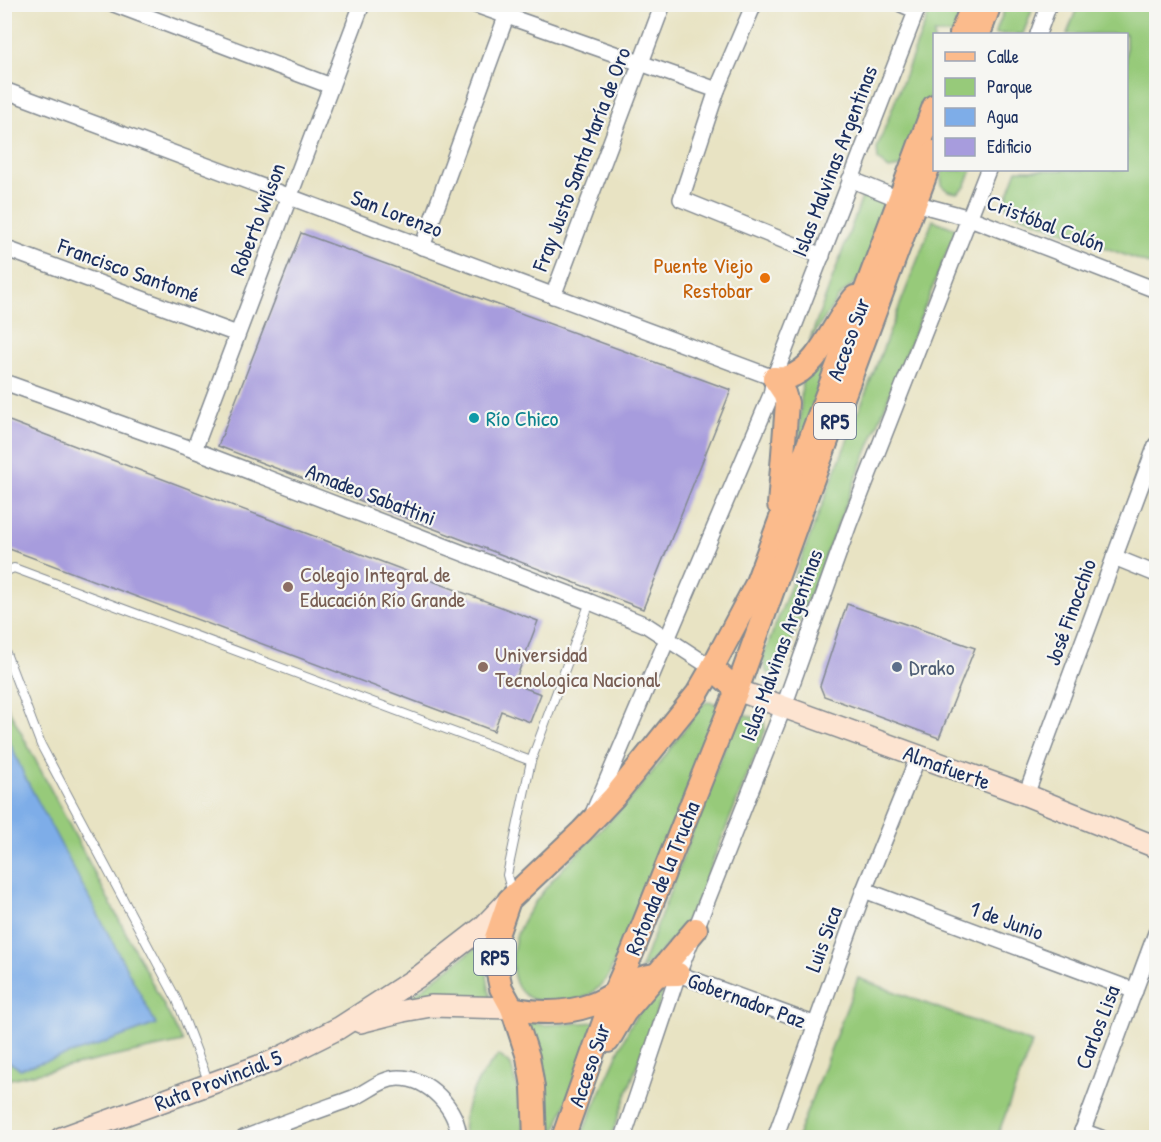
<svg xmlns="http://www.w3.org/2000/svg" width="1161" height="1142" viewBox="0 0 1161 1142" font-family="'Patrick Hand',sans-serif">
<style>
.green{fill:#97ca7a;stroke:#597c6c;stroke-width:1.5}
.water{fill:#7eade8;stroke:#4c6ea3;stroke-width:1.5}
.building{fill:#a79cdd}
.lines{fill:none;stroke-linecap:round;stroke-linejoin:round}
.lane-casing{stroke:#828990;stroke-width:10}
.street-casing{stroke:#828990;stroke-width:18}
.secondary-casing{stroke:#828990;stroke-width:24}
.primary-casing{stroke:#828990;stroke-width:26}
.lane{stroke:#fff;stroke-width:8}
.street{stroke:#fff;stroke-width:15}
.secondary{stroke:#fde4d1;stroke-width:21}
.primary{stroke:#fbbb8c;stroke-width:22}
.food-dot{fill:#e8710a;stroke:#f6f6f2;stroke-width:2}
.culture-dot{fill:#0f9aa8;stroke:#f6f6f2;stroke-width:2}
.education-dot{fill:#8d6e63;stroke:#f6f6f2;stroke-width:2}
.service-dot{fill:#5c6f8a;stroke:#f6f6f2;stroke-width:2}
.labels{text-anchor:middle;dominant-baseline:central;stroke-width:4.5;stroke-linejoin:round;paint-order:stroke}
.shield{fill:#f6f6f2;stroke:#5d6b8a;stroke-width:1.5}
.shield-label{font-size:21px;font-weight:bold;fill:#1b2f5e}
.street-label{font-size:22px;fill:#1b2f5e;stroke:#f6f6f2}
.food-label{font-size:22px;fill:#c56008;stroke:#f6f6f2;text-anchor:end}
.culture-label{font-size:22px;fill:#0d838f;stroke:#f6f6f2;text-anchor:start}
.education-label{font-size:22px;fill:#785e54;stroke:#f6f6f2;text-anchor:start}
.service-label{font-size:22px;fill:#4e5e75;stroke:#f6f6f2;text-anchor:start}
</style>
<rect width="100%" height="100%" fill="#f6f6f2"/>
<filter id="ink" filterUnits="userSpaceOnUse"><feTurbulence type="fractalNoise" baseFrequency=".0167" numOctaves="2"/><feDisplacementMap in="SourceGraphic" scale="12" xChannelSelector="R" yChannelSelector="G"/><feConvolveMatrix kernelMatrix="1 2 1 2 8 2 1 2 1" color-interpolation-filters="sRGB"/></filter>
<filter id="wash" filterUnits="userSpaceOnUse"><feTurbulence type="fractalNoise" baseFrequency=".008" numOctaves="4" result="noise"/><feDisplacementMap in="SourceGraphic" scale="24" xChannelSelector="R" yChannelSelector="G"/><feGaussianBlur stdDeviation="1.35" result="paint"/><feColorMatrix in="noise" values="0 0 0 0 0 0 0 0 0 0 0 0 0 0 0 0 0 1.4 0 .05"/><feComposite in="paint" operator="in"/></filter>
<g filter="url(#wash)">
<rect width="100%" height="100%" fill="#e8e3c3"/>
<g class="green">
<polygon points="932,5 965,5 954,34 934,34 934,86 906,162 900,167 889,169 878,160 877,148"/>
<polygon points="1006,5 1034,5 1023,34 995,34"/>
<polygon points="1078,5 1156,5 1156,267 1009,211 1005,202 1017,170 1126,170 1126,34 1067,34"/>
<polygon points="943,170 972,170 965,187 957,193 948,191 942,186 941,176"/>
<polygon points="863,195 886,202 861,277 838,298 809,342"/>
<polygon points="933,220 956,229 778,674 767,673 764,665 763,657"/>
<polygon points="835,355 799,450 802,381"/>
<polygon points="5,702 183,1042 5,1080"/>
<path d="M707,702L715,703L719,707L720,713L608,977C594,995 581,1002 558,1002C553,1002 546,1002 540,1001C505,996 509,949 521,925C542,883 592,840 625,805C653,774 678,738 703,704Z"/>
<polygon points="738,712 764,721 765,731 696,903 679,931 661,952 640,971"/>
<path d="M490,937L485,962L491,1001C462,994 436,994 407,1000Z"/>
<polygon points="858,978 1032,1043 997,1137 797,1137"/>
<polygon points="668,980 611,1137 580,1138 630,1026 658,984"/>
<path d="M524,1020L543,1025L597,1022L553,1137H545C548,1096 535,1059 524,1020Z"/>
<path d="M499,1055L511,1065L523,1109L524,1137H464C460,1106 478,1076 499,1055Z"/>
</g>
<polygon class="water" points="4,729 24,775 156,1024 96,1046 20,1069 4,1059"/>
<g id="blocks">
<g class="building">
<polygon points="301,233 731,390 643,609 218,446"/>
<polygon points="4,419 538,621 514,684 541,694 530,722 501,711 494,731 4,547"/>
<polygon points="847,604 975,648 939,738 824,696 820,686"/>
</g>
</g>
</g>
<g filter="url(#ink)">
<use href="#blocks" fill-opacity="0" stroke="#828990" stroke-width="1.5"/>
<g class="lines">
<defs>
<g id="lane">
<polyline points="4,572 14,568 531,761"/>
<polyline points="4,648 41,745 177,1000 209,1083"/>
<polyline points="512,893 507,875 531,761 590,602"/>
</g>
<g id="street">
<polyline points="114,4 331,86"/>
<polyline points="473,4 717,90"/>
<polyline points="754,4 717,90 681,199 822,256"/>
<polyline points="901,4 917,11"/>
<polyline points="1038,34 1049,4"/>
<polyline points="4,90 774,378"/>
<polyline points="850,179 899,199 970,218 1156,290"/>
<polyline points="422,247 506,17"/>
<polyline points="4,248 237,334"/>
<polyline points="553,296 663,4"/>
<polyline points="4,382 194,450 590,602 646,625 712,668"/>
<polyline points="194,450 362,4"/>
<polyline points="1114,557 1156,574"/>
<polyline points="1026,795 1156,445"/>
<polyline points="594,811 771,395 774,378 919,4"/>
<polyline points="864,890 1135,991"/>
<polyline points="678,974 816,1025"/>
<polyline points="1082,1131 1101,1138"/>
<path d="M244,1138C280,1124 317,1111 353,1098C368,1092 381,1078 399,1078C429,1078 457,1108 459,1138"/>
<polyline points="623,1138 678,974 784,706 849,524 988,170"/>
<polyline points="775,1138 864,890 918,757"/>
<polyline points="1080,1138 1156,933"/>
</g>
<g id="secondary">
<polyline points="737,690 1026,795 1156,847"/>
<polyline points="360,1022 403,1011 431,1006 512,1008"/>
<polyline points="61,1138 273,1061 339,1028 421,975 483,927 509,900"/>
</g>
<g id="primary">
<polyline points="961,34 973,4"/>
<polyline points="979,34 990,4"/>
<polyline points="774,378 784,393 787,403 779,505"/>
<path d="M774,378C778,378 784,379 788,377C819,369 835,319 855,297"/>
<polyline points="712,668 756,585 934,106"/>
<polyline points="737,690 805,500 934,152"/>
<polyline points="512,1008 528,1057 533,1087 535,1138"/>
<polyline points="608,1041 625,1012 696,929"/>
<path d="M563,1138L614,993L632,953L737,690L712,668L697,694L614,797L582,831L509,900L496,938L495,960L501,988L512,1008C539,1014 565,1014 591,1005C607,1000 621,987 637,980C650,974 664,974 678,974"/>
</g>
</defs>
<use href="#lane" class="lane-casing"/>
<use href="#street" class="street-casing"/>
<use href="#secondary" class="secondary-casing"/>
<use href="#primary" class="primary-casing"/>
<use href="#lane" class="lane"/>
<use href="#street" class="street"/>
<use href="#secondary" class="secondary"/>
<use href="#primary" class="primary"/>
</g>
</g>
<circle class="food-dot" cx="765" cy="278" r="6"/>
<circle class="culture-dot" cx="474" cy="418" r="6"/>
<g class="education-dot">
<circle cx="288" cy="587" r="6"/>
<circle cx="483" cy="667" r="6"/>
</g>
<circle class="service-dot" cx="897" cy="667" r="6"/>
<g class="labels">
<g class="shield">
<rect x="814" y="403" width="42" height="36" rx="4.5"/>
<rect x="474" y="939" width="42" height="36" rx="4.5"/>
</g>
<g class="shield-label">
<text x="835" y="421">RP5</text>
<text x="495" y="957">RP5</text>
</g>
<g class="street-label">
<text transform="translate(581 159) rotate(-69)">Fray Justo Santa María de Oro</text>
<text transform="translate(834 161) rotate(-69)">Islas Malvinas Argentinas</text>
<text transform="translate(397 213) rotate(21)">San Lorenzo</text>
<text transform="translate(257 219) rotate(-69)">Roberto Wilson</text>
<text transform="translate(1046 223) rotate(21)">Cristóbal Colón</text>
<text transform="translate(129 270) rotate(20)">Francisco Santomé</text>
<text transform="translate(848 339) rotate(-70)">Acceso Sur</text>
<text transform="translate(371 494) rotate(21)">Amadeo Sabattini</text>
<text transform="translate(1070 612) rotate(-70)">José Finocchio</text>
<text transform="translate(781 645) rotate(-70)">Islas Malvinas Argentinas</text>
<text transform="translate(947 767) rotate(20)">Almafuerte</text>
<text transform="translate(662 878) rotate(-68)">Rotonda de la Trucha</text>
<text transform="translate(1007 920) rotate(20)">1 de Junio</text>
<text transform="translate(823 939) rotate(-70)">Luis Sica</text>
<text transform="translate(747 1000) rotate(20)">Gobernador Paz</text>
<text transform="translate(1097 1027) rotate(-69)">Carlos Lisa</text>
<text transform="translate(589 1065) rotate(-71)">Acceso Sur</text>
<text transform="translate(218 1080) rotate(-21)">Ruta Provincial 5</text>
</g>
<g class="food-label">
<text x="753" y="265">Puente Viejo<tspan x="753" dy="25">Restobar</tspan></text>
</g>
<g class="culture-label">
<text x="486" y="418">Río Chico</text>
</g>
<g class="education-label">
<text x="300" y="574">Colegio Integral de<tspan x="300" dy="25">Educación Río Grande</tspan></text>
<text x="495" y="654">Universidad<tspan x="495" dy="25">Tecnologica Nacional</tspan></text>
</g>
<g class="service-label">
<text x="909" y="667">Drako</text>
</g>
</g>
<rect width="1161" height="1142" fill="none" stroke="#f6f6f2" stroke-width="24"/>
<rect x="933" y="33" width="195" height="138" fill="#f6f6f2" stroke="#9ea6b7" stroke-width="1.5"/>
<rect x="945" y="52" width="30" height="9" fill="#fbbb8c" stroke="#9ea6b7" stroke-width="1.5"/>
<text x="987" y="63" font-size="18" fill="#1b2f5e">Calle</text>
<rect x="945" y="78" width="30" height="18" fill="#97ca7a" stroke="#9ea6b7" stroke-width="1.5"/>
<text x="987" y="93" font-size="18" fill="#1b2f5e">Parque</text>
<rect x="945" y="108" width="30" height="18" fill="#7eade8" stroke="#9ea6b7" stroke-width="1.5"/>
<text x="987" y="123" font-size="18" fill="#1b2f5e">Agua</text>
<rect x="945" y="138" width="30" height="18" fill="#a79cdd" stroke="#9ea6b7" stroke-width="1.5"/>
<text x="987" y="153" font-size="18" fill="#1b2f5e">Edificio</text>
</svg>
